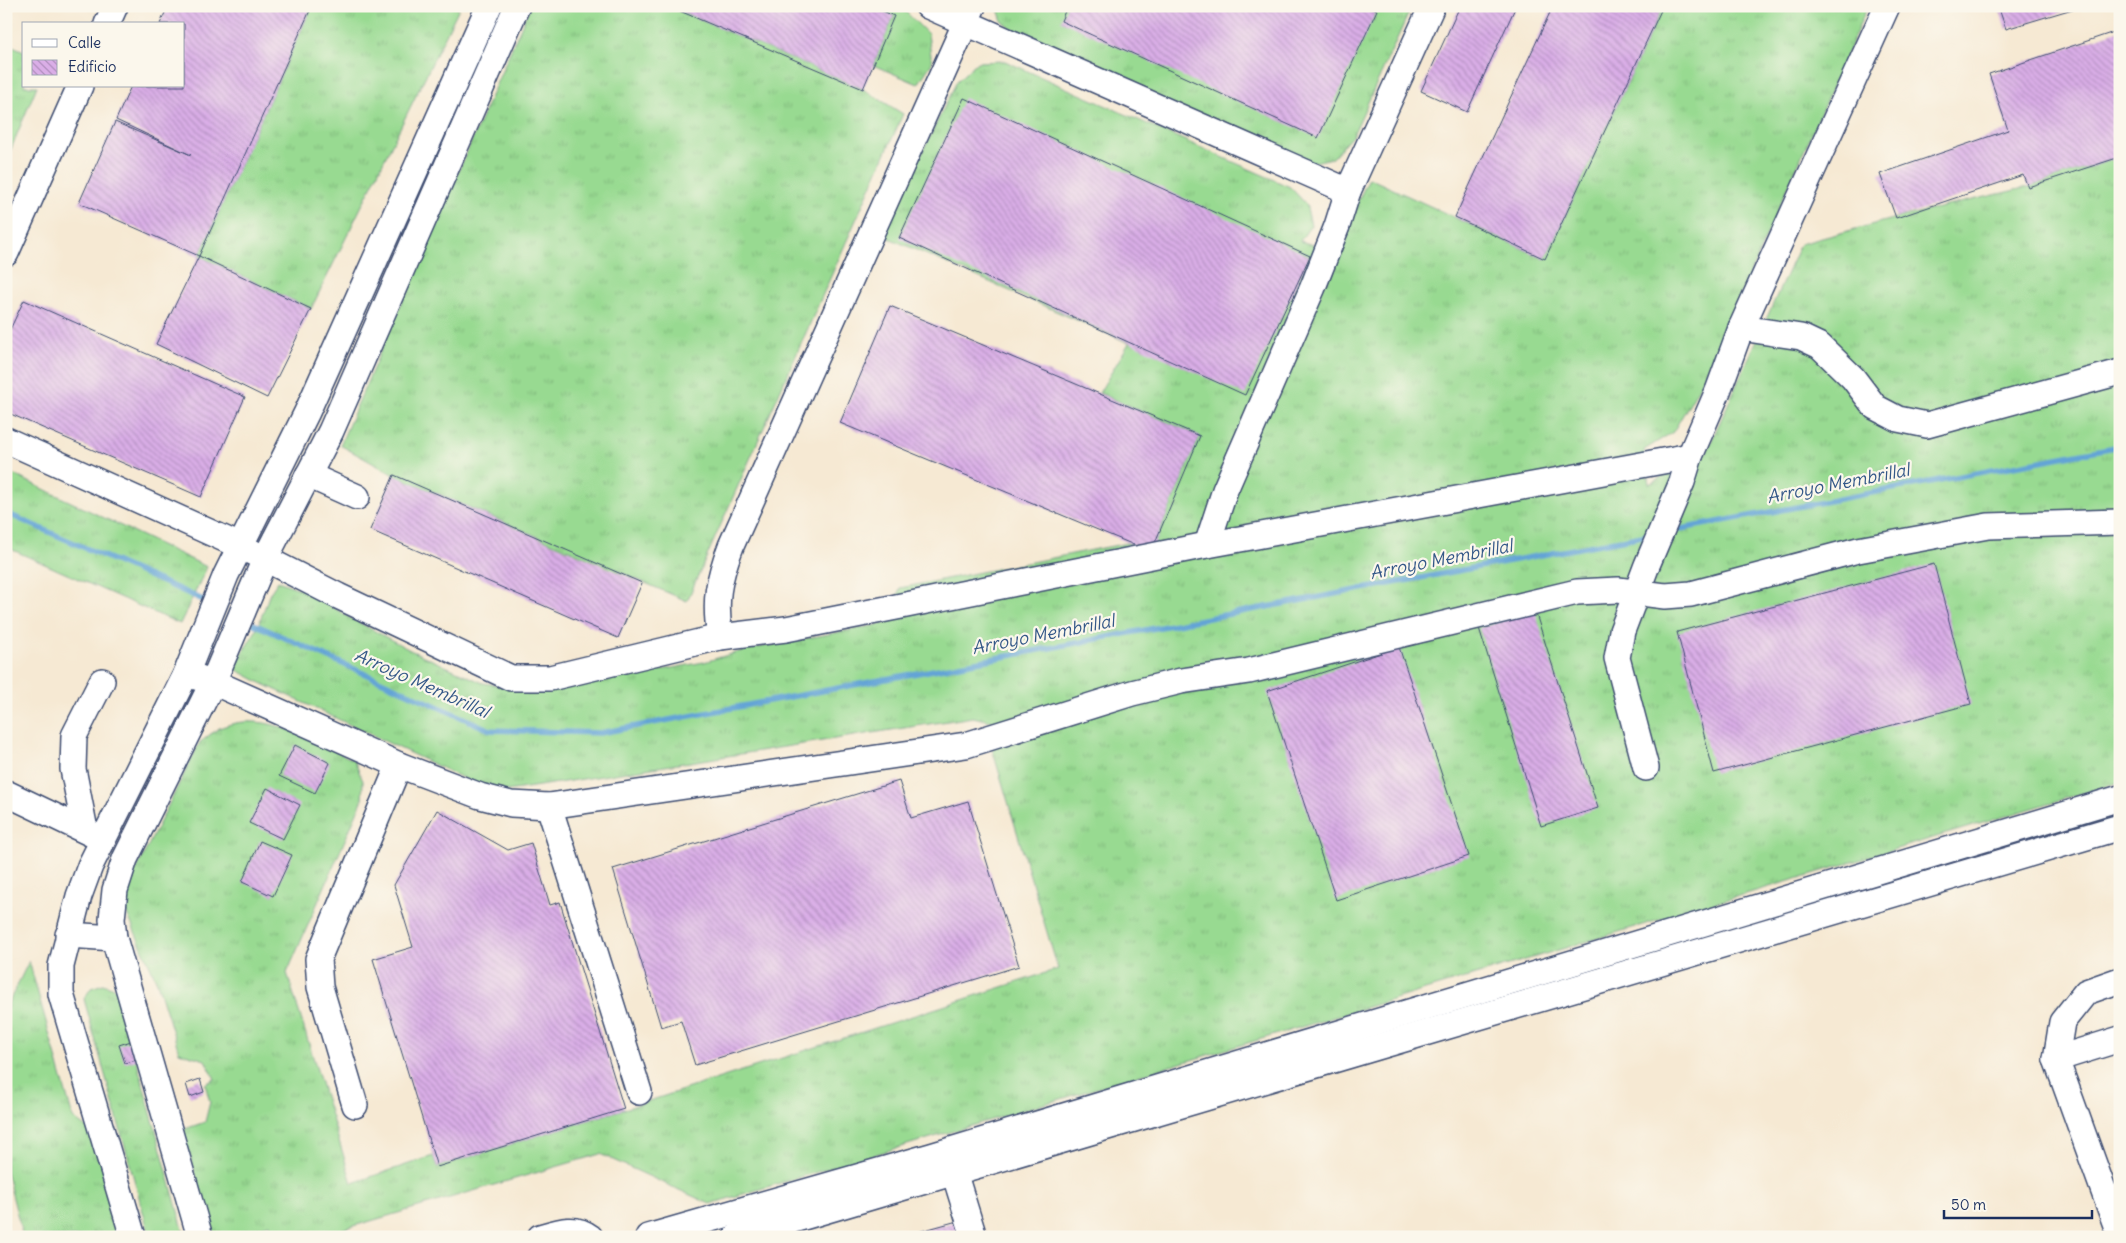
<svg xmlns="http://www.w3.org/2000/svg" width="2126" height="1243" viewBox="0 0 2126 1243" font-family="Delius,sans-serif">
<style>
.grass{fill:url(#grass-tufts);stroke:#5a8478}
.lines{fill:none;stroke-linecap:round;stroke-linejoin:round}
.stream{stroke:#63a4d6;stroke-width:5.5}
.building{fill:url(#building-back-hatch)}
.minor-casing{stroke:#3c4b70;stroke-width:28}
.minor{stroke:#fff;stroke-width:25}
.labels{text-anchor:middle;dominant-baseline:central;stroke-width:4.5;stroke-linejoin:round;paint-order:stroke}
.water-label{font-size:18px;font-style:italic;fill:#345888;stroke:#fbf7ec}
</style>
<defs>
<pattern id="grass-tufts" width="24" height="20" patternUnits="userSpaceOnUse" patternTransform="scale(1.25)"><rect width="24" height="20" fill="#98da91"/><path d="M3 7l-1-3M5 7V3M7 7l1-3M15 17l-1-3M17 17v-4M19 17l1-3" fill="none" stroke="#82bb7f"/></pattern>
<pattern id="building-back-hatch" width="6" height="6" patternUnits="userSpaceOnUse" patternTransform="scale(1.25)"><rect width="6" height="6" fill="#daaee7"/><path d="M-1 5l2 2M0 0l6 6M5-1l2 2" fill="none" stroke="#b08ebe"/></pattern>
</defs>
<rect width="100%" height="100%" fill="#fbf7ec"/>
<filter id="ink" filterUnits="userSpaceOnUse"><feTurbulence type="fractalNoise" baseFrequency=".02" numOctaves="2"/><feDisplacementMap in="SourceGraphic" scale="10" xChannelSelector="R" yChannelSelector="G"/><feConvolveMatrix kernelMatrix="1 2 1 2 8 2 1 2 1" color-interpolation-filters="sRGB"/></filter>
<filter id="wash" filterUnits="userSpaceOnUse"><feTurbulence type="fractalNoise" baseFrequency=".0096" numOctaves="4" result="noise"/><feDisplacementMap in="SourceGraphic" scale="20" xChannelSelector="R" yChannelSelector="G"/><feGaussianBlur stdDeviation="1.12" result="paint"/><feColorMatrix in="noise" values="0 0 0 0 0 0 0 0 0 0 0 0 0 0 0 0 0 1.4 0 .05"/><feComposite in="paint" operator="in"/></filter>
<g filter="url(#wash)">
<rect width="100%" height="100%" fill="#f6e9d3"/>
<g class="grass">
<polygon points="312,6 460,6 311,309 199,256"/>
<polygon points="530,6 668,6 863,89 903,114 687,601 394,475 340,445"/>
<polygon points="872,6 892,6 906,12 928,34 932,63 918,84 873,65 894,16"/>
<polygon points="997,6 1412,6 1353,135 1332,158 1302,165 1015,32 1002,21"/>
<path d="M1663,6H1868L1702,382L1673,432L1644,450L1649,484L1706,453L1800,244L1896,218L2028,187L2120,157V782L710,1204L600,1154L316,1237H274L270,1224L234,1234L235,1237H215L182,1130L205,1122L210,1102L205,1084L215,1079L205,1060L179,1052L157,982L121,900L200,742C207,738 214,730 222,727C267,709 314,742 354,760L363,781L362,801L287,973L352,1183L433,1156L437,1167L624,1109L1058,969L991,745L999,723L973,717L495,793L259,682L233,668L257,629L270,593L278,581L313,594L345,615L410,650L483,683L544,692L704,662L745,650L887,623L900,588L1128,543L1151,552L1200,436L1099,393L1129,343L882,235L957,81L977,62L1005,61L1290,187L1306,204L1311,225L1300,241L1334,251L1369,178L1545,259Z"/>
<polygon points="6,43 24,51 24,86 37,86 6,161"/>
<polygon points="6,471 207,567 180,624 6,547"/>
<polygon points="29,961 73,1118 96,1135 124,1237 23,1237 6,1171 6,1008"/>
<polygon points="103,984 117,989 185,1237 150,1237 84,999 91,988"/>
</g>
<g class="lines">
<g class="stream">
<polyline points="6,513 210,603"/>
<polyline points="1670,531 2120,446"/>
<polyline points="245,620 490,730 600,733 1653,534"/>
</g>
</g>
<g id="blocks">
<g class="building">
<polygon points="168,6 312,6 199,256 79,203 115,122 191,155 116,120 131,86 184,86 184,24 160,24"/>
<polygon points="668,6 872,6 894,16 863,89"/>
<polygon points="1067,6 1369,6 1377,10 1318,138 1061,21"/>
<polygon points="1460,6 1516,6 1467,112 1421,91"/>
<polygon points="1553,6 1663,6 1545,259 1455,217"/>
<polygon points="1998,6 2079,6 2079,7 2006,29"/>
<polygon points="2120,30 2120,157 2028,187 2023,175 1896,218 1880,174 2008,130 1989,74"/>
<polygon points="964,98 1310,256 1245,395 899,238"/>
<polygon points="199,256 311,309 267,398 156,344"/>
<polygon points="24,300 245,397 201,497 6,412 6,338"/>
<polygon points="890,306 1200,436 1151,552 840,423"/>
<polygon points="394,475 642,583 618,638 370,530"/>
<polygon points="1934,564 1971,704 1714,773 1677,632"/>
<polygon points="1535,611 1598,808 1541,826 1479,628"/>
<polygon points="1399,647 1469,856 1336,900 1267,691"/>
<polygon points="295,745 330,763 315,793 279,776"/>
<polygon points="899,781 911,818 968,801 1019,966 695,1065 681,1021 661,1027 613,869"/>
<polygon points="267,788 300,805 283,839 249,823"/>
<polygon points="437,810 508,850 531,843 550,905 560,902 624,1109 437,1167 373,959 413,947 394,885"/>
<polygon points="260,841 292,855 273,896 242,882"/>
<polygon points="131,1041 137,1060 125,1063 119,1045"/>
<polygon points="200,1079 204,1092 190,1097 186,1084"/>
<polygon points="961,1220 966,1237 903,1237 903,1236"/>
</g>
</g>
</g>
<g filter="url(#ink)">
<use href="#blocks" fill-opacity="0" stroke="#3c4b70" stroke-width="1"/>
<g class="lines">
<defs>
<g id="minor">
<polyline points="928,6 1348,191"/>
<polyline points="107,24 115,6"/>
<polyline points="6,253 80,86"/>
<polyline points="1741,328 1801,337 1820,346 1853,378 1875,407 1898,419 1927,425 2120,372"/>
<polyline points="6,440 240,546 338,596 511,678 550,678 720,637 786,629 1207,545 1690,456"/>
<polyline points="308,475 357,497"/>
<polyline points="1207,545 1225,490 1313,287 1337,226 1348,191 1432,6"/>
<path d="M720,637C714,601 718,580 731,546L973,6"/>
<polyline points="186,674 213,682 399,765 480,796 511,804 549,806 966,745 1132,693 1181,681 1249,671 1577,592 1618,590 1665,596 1691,594 1858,550 1988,526 2120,522"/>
<polyline points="1646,768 1617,658 1622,631 1647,565 1682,482 1690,456 1718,391 1741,328 1887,6"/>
<polyline points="6,793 96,836"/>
<polyline points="549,806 639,1092"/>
<polyline points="85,830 73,769 74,736 102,681"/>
<polyline points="68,935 114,938"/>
<polyline points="2056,1059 2120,1039"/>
<polyline points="355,1105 320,987 318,959 399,765"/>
<polyline points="954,1172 974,1237"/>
<polyline points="2116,1225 2056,1059 2062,1022 2086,992 2120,980"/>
<polyline points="133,1237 61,994 61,966 79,896 90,866 186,674 226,575 307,412 489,6"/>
<polyline points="200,1237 114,938 112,919 115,890 125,859 213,682 265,559 331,431 517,6"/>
<path d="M540,1237C557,1232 575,1225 590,1237"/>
<polyline points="648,1237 931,1156 2120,798"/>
<polyline points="736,1237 2120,827"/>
</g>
</defs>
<use href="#minor" class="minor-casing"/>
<use href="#minor" class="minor"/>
</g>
</g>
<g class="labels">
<g class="water-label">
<text transform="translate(1838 483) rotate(-11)">Arroyo Membrillal</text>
<text transform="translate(1441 559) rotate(-11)">Arroyo Membrillal</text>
<text transform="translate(1043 634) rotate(-11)">Arroyo Membrillal</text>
<text transform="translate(422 683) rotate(24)">Arroyo Membrillal</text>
</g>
</g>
<rect width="2126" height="1243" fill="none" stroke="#fbf7ec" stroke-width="25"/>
<rect x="22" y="22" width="162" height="65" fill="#fbf7ec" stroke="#a1a7b3"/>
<rect x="32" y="39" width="25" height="8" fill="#ffffff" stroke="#a1a7b3"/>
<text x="68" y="48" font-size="15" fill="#1b2f5e">Calle</text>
<rect x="32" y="60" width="25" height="15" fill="url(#building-back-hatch)" stroke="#a1a7b3"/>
<text x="68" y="72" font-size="15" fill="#1b2f5e">Edificio</text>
<path d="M1944 1210v8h148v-8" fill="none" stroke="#1b2f5e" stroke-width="2.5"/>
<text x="1951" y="1210" font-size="15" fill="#1b2f5e" stroke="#fbf7ec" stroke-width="4" paint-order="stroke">50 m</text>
</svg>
